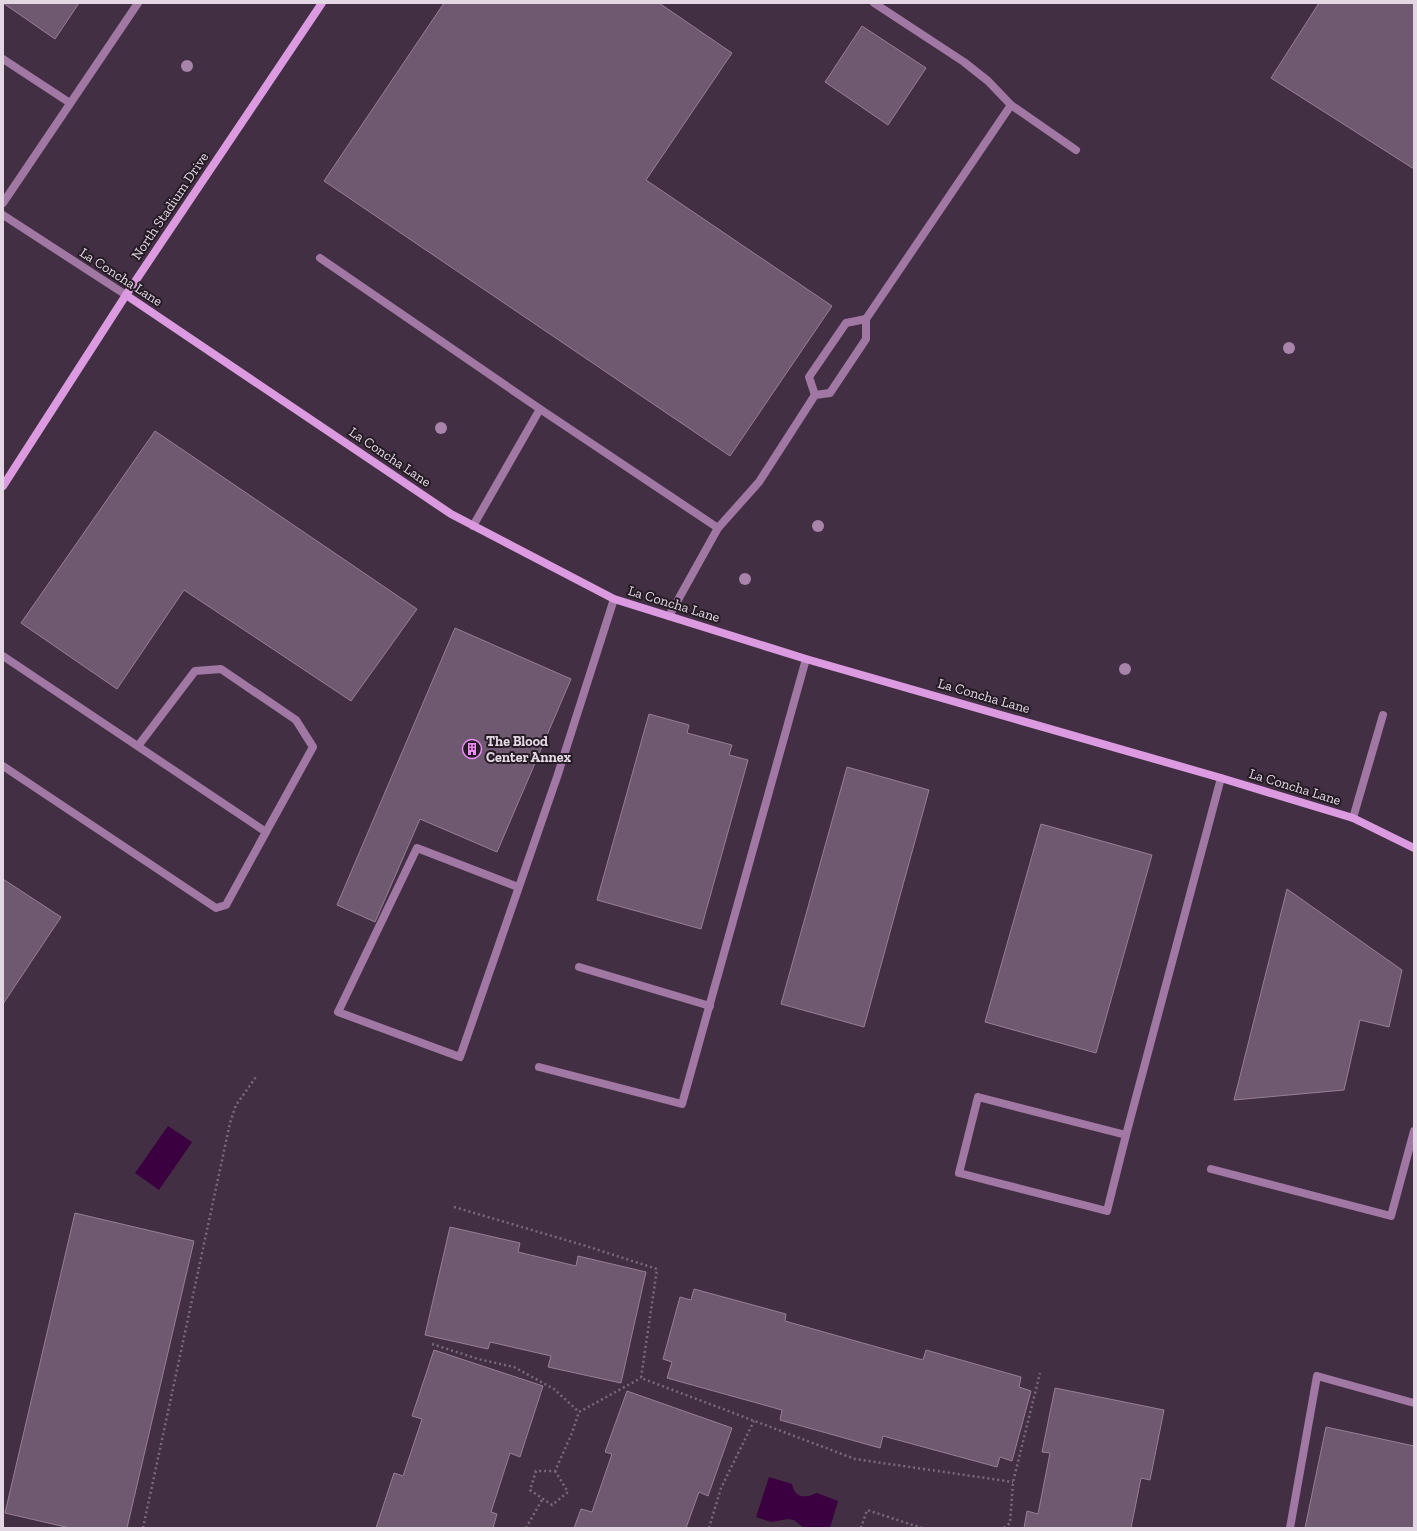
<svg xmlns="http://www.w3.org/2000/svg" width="1417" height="1531" viewBox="0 0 1417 1531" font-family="'Zilla Slab',serif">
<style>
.water{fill:#3b003f}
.building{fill:#6f5970;stroke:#967e97}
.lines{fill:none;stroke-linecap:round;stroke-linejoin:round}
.path{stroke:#7b6a7c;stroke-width:2.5;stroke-dasharray:2 3;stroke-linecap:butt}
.lane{stroke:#a177a3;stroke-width:8}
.street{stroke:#a177a3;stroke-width:8}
.secondary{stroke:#dc9ae0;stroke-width:8}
.tree{fill:#a883aa}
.labels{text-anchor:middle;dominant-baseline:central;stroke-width:4;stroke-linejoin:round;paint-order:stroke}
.street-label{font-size:14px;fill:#e3d7e4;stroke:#241b24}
.poi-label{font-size:14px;font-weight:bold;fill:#e3d7e4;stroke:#241b24;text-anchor:start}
</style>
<rect width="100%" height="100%" fill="#432f44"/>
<g class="water">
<polygon points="168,1126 192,1142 159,1190 135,1173"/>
<path d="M769,1477L792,1484C795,1499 806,1498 817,1493L838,1501L830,1528H804L794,1520L788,1519L771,1522L756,1517Z"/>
</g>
<g class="building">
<polygon points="3,3 79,3 55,39"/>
<polygon points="444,3 659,3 732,53 646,180 832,306 730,456 324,181"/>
<polygon points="1319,3 1414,3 1414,169 1271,78"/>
<polygon points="862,26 926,68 888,125 825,82"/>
<polygon points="155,431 417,609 351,701 184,590 117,689 21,623"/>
<polygon points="455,628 571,679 497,852 420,819 375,922 337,905"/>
<polygon points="649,714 689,725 687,733 732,745 729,755 748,760 701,929 597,900"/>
<polygon points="847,767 929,790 864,1027 781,1004"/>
<polygon points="1041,824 1152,855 1096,1053 985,1022"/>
<polygon points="3,879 61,917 3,1004"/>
<polygon points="1287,889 1402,970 1389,1027 1360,1020 1344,1090 1234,1100"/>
<polygon points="75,1213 194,1241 127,1528 70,1528 5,1513"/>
<polygon points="450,1227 520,1243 518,1252 576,1266 578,1256 646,1272 621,1383 548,1367 551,1356 490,1342 488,1349 425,1335"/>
<polygon points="694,1289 786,1314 785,1321 923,1360 926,1350 1021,1377 1019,1387 1031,1391 1012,1461 1000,1457 997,1467 883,1436 880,1448 780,1420 782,1410 667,1378 672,1362 663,1359 680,1297 691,1300"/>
<polygon points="434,1350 543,1386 520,1457 510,1453 491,1512 497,1514 493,1528 376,1528 394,1473 403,1476 422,1419 412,1416"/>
<polygon points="1055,1388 1164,1410 1150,1480 1141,1478 1131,1528 1024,1528 1027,1511 1038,1514 1050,1453 1042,1452"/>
<polygon points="627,1391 732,1428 708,1496 699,1492 686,1528 574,1528 581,1509 592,1512 612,1454 605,1452"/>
<polygon points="1326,1427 1414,1446 1414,1528 1305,1528"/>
</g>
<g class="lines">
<g class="path">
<polyline points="454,1207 586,1246 657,1269 641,1378 855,1459 1013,1482"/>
<polyline points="432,1344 478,1359 514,1367 554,1389 579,1412 641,1378"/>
<polyline points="555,1471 568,1492 552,1505 530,1490 536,1471 555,1471 572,1433 579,1412"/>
<polyline points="143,1528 230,1123 236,1105 256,1077"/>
<polyline points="526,1528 543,1498"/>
<polyline points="709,1528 721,1488 754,1421"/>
<polyline points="861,1528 867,1510 922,1528"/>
<polyline points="1004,1528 1010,1523 1013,1482 1040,1373"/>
</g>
<g class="lane">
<polyline points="874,3 964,62 988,81 1011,105"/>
<polyline points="3,59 70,103"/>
<polyline points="3,203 138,3"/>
<polyline points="320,258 540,409"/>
<polyline points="866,319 1011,105 1076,150"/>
<polyline points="473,526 540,409 718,528 669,616"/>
<polyline points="718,528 759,482 815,395 830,393 866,339 866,319 846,323 809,377 815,395"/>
<polyline points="3,656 266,832 226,905 216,908 3,766"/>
<polyline points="138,746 195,671 221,669 296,720 313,747 266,832"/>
<polyline points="1353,818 1383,715"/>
<polyline points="518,887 417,848 338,1012 460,1057 557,777 614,599"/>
<polyline points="579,967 710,1006"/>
<polyline points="539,1067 682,1104 806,659"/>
<polygon points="978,1097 1126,1135 1107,1211 959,1173"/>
<polyline points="1126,1135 1221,778"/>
<polyline points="1211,1169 1391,1216 1414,1131"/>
<polyline points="1290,1528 1317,1376 1414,1403"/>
</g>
<polyline class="street" points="3,215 126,295"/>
<g class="secondary">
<polyline points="126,295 451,514 614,599 806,659 1221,778 1353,818 1414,848"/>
<polyline points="3,486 126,295 322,3"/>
</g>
</g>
<g class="tree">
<circle cx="187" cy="66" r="6"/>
<circle cx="1289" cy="348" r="6"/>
<circle cx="441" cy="428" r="6"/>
<circle cx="818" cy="526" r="6"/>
<circle cx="745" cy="579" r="6"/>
<circle cx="1125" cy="669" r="6"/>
</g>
<defs>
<symbol id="building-ring" viewBox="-11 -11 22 22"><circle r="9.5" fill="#241b24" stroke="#ef8bf6" stroke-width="1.5"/><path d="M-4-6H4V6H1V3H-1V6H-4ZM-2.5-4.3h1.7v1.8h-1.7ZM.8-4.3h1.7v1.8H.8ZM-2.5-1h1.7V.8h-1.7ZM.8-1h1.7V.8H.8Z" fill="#ef8bf6"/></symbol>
</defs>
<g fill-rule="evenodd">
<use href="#building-ring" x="461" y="738" width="22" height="22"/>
</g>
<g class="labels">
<g class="street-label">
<text transform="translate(170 206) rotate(-56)">North Stadium Drive</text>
<text transform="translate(121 277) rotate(33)">La Concha Lane</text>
<text transform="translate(390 457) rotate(34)">La Concha Lane</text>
<text transform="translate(674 604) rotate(17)">La Concha Lane</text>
<text transform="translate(984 696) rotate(16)">La Concha Lane</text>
<text transform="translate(1295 787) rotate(17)">La Concha Lane</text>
</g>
<g class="poi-label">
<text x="486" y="741">The Blood<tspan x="486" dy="16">Center Annex</tspan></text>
</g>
</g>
<rect width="1417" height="1531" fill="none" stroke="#e3d7e4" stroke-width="8"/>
</svg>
